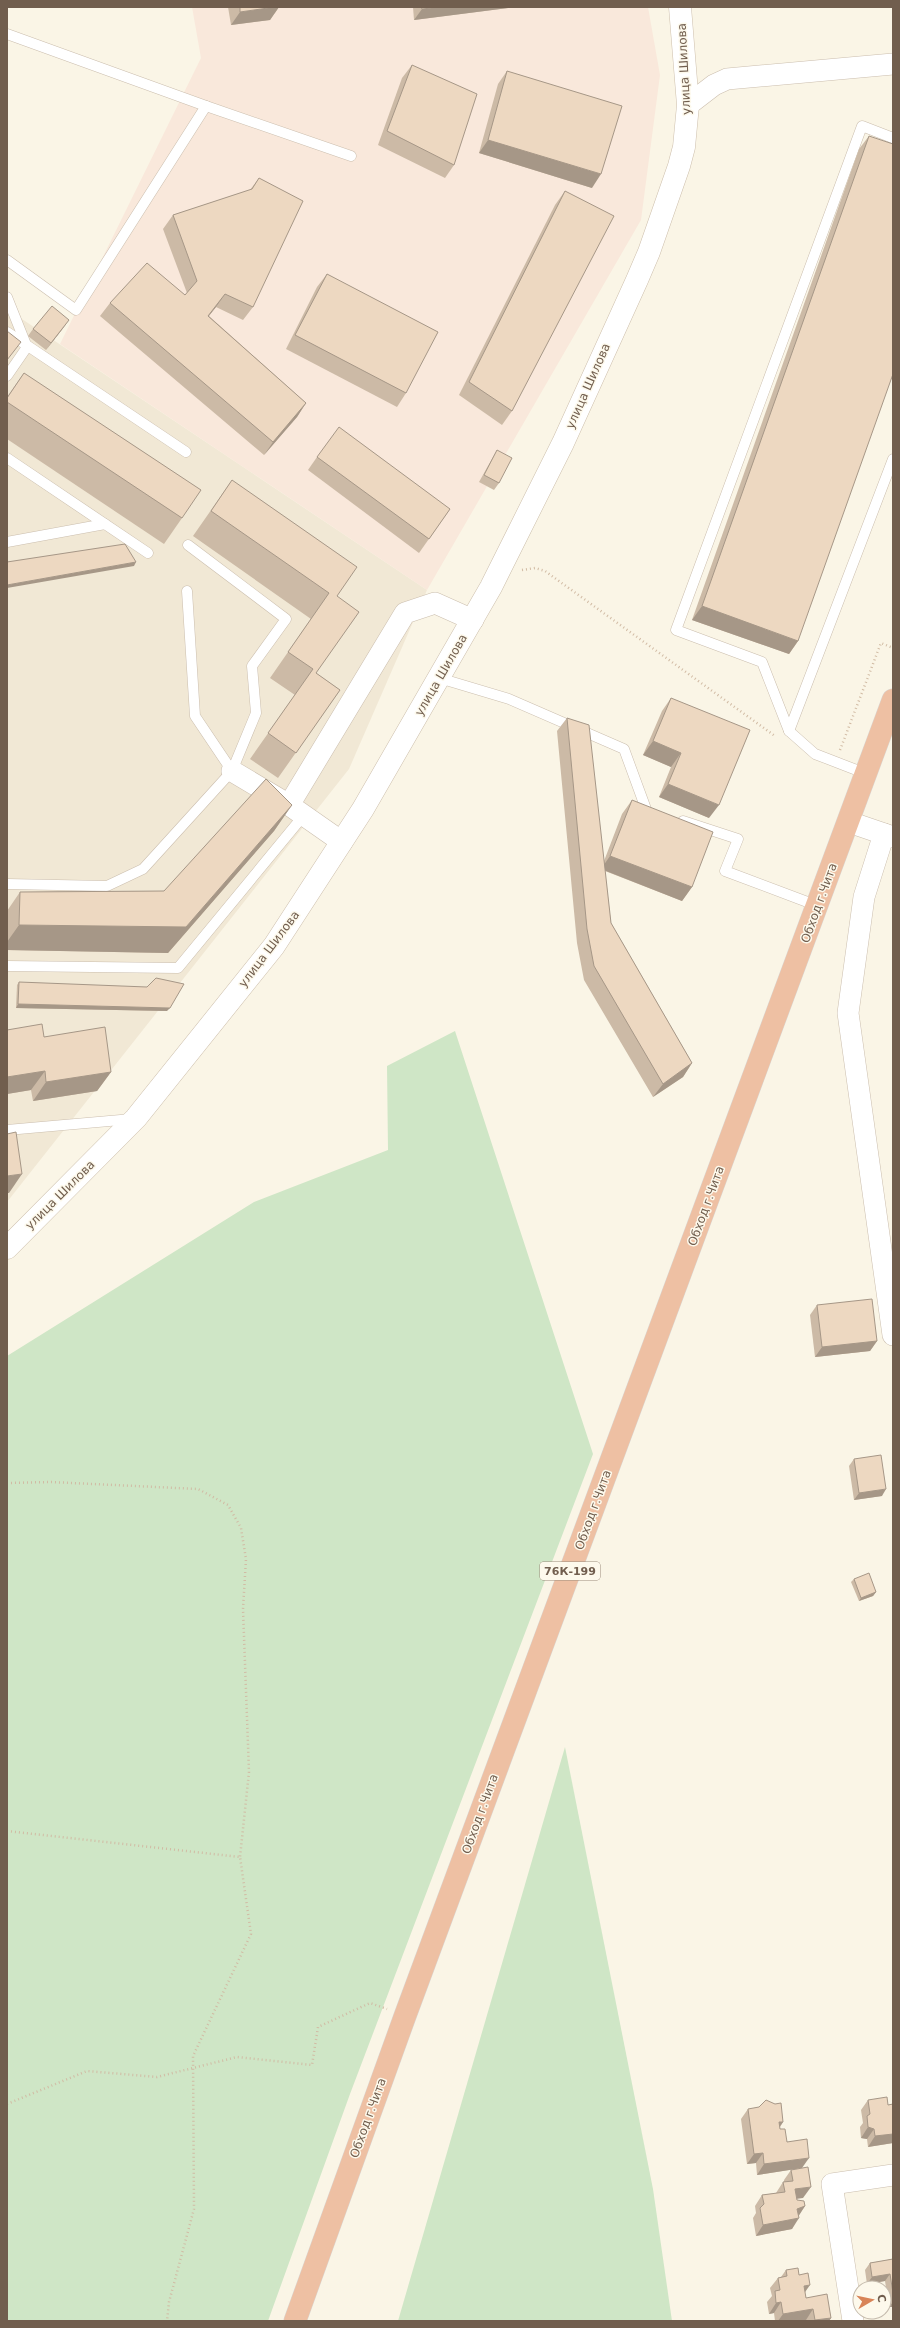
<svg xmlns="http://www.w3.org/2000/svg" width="900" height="2328" viewBox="0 0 900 2328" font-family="'DejaVu Sans',sans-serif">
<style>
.residential{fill:#f1e8d5}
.commercial{fill:#f9e8db}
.green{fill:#cfe6c6}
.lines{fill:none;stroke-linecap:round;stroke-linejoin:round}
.lane-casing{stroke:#cbbeae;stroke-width:11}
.street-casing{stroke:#cbbeae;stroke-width:22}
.secondary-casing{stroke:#cdbfac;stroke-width:23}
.highway-casing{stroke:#dad5d1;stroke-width:23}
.path{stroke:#d1bba4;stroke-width:2.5;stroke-dasharray:1 3;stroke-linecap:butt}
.lane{stroke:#fff;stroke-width:10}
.street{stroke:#fff;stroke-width:21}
.secondary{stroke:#fff;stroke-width:22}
.highway{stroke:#eec0a3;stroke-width:22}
.wall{fill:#ccbaa6}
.shaded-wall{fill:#a69787}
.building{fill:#edd8c1;stroke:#a69787}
.labels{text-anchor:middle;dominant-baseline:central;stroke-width:3;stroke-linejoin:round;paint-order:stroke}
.shield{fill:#fdf9ec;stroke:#9b8c7d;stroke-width:1}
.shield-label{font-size:11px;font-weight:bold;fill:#715e4e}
.street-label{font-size:12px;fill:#715e4e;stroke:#fdf9ec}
</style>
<rect width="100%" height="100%" fill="#faf5e6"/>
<polygon class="residential" points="7,309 427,590 349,769 7,1202"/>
<polygon class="commercial" points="192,7 648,7 660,75 641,220 427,590 60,344 201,58"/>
<g class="green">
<polygon points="455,1031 593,1454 350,2094 268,2321 7,2321 7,1356 254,1202 388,1150 387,1066"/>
<polygon points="565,1747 653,2189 672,2321 398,2321"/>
</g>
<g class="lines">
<defs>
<g id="lane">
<polyline points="7,34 206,106 76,310 7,260"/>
<polyline points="206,106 351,156"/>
<polyline points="7,297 27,347 7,376"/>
<polyline points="7,332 186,452"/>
<polyline points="7,458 148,553"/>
<polyline points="7,542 105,524"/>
<polyline points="187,591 195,716 232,771"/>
<polyline points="439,678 509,699 624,749 646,809"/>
<polyline points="789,731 893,459"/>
<polyline points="867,774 815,754 789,731 762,662 676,630 862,126 893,138"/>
<polyline points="683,821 738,839 725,871 818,906"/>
<polyline points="7,884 107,886 143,869 232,771 256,713 252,666 286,619 188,545"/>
<polyline points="7,966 178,968 304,815"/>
<polyline points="7,1130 132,1119"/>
</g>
<g id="street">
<polyline points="688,105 714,85 727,79 893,64"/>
<polyline points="232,771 289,805 342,842"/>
<polyline points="289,805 405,613 435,603 473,620"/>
<polyline points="849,822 893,837"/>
<polyline points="884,834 864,897 848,1013 893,1335"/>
<polyline points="853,2321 832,2184 893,2175"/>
</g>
<polyline id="secondary" points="7,1248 136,1118 274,946 363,809 491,587 563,443 637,280 649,252 679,166 684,147 688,105 680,7"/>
<polyline id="highway" points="295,2321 405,2016 893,700"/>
</defs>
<use href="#lane" class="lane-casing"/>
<use href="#street" class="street-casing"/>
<use href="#secondary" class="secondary-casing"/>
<use href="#highway" class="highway-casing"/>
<g class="path">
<polyline points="522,570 535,568 545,571 775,736"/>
<polyline points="840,750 881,643 893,648"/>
<polyline points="7,1483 51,1482 198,1489 228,1505 241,1528 246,1559 243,1609 249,1772 240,1857"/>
<polyline points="7,1831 240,1857 251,1934 193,2056 194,2209 169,2302 167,2321"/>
<polyline points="7,2104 87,2071 157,2077 237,2057 312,2065 318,2027 370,2003 387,2009"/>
</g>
<use href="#lane" class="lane"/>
<use href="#street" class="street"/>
<use href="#secondary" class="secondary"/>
<use href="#highway" class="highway"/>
</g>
<g class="wall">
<polygon points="228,7 279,7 270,20 231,25"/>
<polygon points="413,7 516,7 414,20"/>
<polygon points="412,65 454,165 445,178 378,145 402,78"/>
<polygon points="507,71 592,188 479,153 498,84"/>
<polygon points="869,136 798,641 789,654 692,620 859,149"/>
<polygon points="259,178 253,307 243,320 216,307 209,316 306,403 297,417 264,455 100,316 110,303 185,295 187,293 163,229 173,215 250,190"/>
<polygon points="565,191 512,411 502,425 459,395 555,205"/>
<polygon points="327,274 406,393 397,407 286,349 317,287"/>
<polygon points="64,327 46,350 28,336 33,329"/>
<polygon points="24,373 182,518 164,544 7,439 7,397"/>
<polygon points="497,450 499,483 494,490 479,482 493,457"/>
<polygon points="317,457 450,509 419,553 308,470"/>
<polygon points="232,480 337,596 316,673 340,690 278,778 250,759 295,695 270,678 311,619 193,536"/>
<polygon points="671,698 709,818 659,797 671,767 643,755 662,711"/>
<polygon points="567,718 604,861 622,814 632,800 692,887 682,901 605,871 611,923 692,1063 683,1077 653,1097 584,980 577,943 557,731"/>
<polygon points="292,805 274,831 168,953 7,950 7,911 20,892 164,891"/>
<polygon points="19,982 167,1011 16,1008 17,985"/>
<polygon points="7,1030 44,1037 111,1072 97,1091 33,1101 31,1090 7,1094"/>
<polygon points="817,1305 877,1341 870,1351 815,1357 810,1315"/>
<polygon points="854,1459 882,1496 854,1500 849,1466"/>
<polygon points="854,1579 876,1592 873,1596 859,1601 851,1582"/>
<polygon points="868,2100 888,2105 893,2104 893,2143 868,2147 867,2139 861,2138 860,2127 863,2123 861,2110"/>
<polygon points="748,2109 783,2122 780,2127 780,2129 802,2168 757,2175 756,2163 747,2164 741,2119"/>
<polygon points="791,2170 803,2198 797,2198 797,2200 805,2206 798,2216 792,2229 756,2236 753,2218 756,2213 755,2206 762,2195 776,2193 783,2182 784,2182 784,2180"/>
<polygon points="893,2259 893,2307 889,2307 885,2281 867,2284 865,2270 870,2263"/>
<polygon points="786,2270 799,2275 806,2298 831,2318 829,2321 806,2321 806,2320 798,2321 775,2321 774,2313 769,2314 767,2302 772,2296 770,2288 778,2278 781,2277"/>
</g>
<g class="shaded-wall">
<polygon points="275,7 279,7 270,20 231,25 240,12"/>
<polygon points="441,7 516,7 414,20 422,9"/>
<polygon points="488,140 601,174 592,188 479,153"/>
<polygon points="225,294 216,307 198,329 208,316"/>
<polygon points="69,320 64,327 46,350 51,343"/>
<polygon points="306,403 297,417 264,455 273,442"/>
<polygon points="136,562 134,566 7,588 7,585"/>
<polygon points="702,606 798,641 789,654 692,620"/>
<polygon points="653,741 681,753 671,767 643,755"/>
<polygon points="668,784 719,805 709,818 659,797"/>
<polygon points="292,805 274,831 168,953 7,950 7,942 19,925 186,927"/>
<polygon points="610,856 692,887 682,901 601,869"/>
<polygon points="18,1004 170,1008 167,1011 16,1008"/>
<polygon points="692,1063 683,1077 653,1097 663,1084"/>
<polygon points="45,1071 31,1090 7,1094 7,1077"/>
<polygon points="111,1072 97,1091 33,1101 46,1082"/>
<polygon points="22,1174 9,1193 7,1193 7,1176"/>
<polygon points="877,1341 870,1351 815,1357 822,1347"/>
<polygon points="886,1489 882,1496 854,1500 859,1493"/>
<polygon points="876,1592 873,1596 859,1601 861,1598"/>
<polygon points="779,2122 783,2122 776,2132"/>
<polygon points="868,2127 874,2129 867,2139 861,2138"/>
<polygon points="893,2134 893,2143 868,2147 875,2136"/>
<polygon points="763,2153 756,2163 747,2164 754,2154"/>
<polygon points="809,2158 802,2168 757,2175 764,2164"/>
<polygon points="811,2187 803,2198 788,2200 795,2189"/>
<polygon points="805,2206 798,2217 797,2209"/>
<polygon points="799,2218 792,2229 756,2236 763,2225"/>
<polygon points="890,2274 885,2281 867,2284 872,2277"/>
<polygon points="810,2285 803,2295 804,2286"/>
<polygon points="781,2302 774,2313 769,2314 776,2303"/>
<polygon points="893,2302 893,2307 889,2307"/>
<polygon points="813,2309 806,2320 798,2321 778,2321 783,2314"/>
<polygon points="831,2318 829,2321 815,2321 815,2320"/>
</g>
<g class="building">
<polygon points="240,7 275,7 240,12"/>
<polygon points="421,7 441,7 422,9"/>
<polygon points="412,65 477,94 454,165 387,131"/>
<polygon points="507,71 622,106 601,174 488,140"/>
<polygon points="869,136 893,144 893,374 798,641 702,606"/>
<polygon points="259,178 303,201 253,307 225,294 208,316 306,403 273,442 110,303 147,263 185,295 197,281 173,215 252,189"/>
<polygon points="565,191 614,216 512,411 469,382"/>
<polygon points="327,274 438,332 406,393 295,335"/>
<polygon points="52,306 69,320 51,343 33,329"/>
<polygon points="7,331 21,342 7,360"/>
<polygon points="24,373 201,490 182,518 7,402 7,398"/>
<polygon points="339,427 450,509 429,539 317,457"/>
<polygon points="497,450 512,458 499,483 484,475"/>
<polygon points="232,480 357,567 337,596 359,612 316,673 340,690 296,753 268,733 313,669 288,652 329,593 211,511"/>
<polygon points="125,544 136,562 7,585 7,562"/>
<polygon points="671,698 750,730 719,805 668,784 681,753 653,741"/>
<polygon points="567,718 589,725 611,923 692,1063 663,1084 594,966 587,929"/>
<polygon points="266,779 292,805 186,927 19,925 20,892 164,891"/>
<polygon points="632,800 713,832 692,887 610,856"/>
<polygon points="156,978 184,984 170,1008 18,1004 19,982 147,987"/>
<polygon points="42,1024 44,1037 105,1027 111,1072 46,1082 45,1071 7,1077 7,1030"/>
<polygon points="16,1132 22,1174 7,1176 7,1134"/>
<polygon points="872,1299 877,1341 822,1347 817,1305"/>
<polygon points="881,1455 886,1489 859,1493 854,1459"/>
<polygon points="869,1573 876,1592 861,1598 854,1579"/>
<polygon points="887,2097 888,2105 893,2104 893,2134 875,2136 874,2129 868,2127 867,2116 870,2114 868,2100"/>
<polygon points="766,2100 775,2104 781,2103 783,2122 779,2122 780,2129 785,2129 787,2142 807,2139 809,2158 764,2164 763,2153 754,2154 748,2109 759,2107"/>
<polygon points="808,2167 811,2187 795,2189 797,2200 804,2201 805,2206 797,2209 799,2218 763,2225 760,2208 764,2204 762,2195 785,2192 783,2182 793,2181 791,2170"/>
<polygon points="893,2259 893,2293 890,2274 872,2277 870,2263"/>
<polygon points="798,2268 799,2275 808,2273 810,2285 804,2286 806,2298 827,2294 831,2318 815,2320 813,2309 783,2314 781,2302 776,2303 775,2291 780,2290 778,2278 787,2276 786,2270"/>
</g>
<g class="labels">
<rect class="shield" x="540" y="1562" width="60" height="18" rx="3"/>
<g class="shield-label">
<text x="570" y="1571">76К-199</text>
</g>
<g class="street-label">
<text transform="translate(684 69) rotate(-93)">улица Шилова</text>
<text transform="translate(588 386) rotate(-66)">улица Шилова</text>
<text transform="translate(441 675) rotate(-60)">улица Шилова</text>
<text transform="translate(819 903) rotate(-70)">Обход г.Чита</text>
<text transform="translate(269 949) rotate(-53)">улица Шилова</text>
<text transform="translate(60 1195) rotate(-45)">улица Шилова</text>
<text transform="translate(706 1206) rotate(-70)">Обход г.Чита</text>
<text transform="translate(593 1510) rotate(-70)">Обход г.Чита</text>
<text transform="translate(480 1814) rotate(-70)">Обход г.Чита</text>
<text transform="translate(368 2118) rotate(-70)">Обход г.Чита</text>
</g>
</g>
<rect width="900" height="2328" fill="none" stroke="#715e4e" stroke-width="16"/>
<g transform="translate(872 2300) rotate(81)"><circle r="19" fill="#fdf9ec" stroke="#c5bbad"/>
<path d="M0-3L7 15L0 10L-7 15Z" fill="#d88458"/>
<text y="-6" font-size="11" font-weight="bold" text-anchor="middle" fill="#715e4e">С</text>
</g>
</svg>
